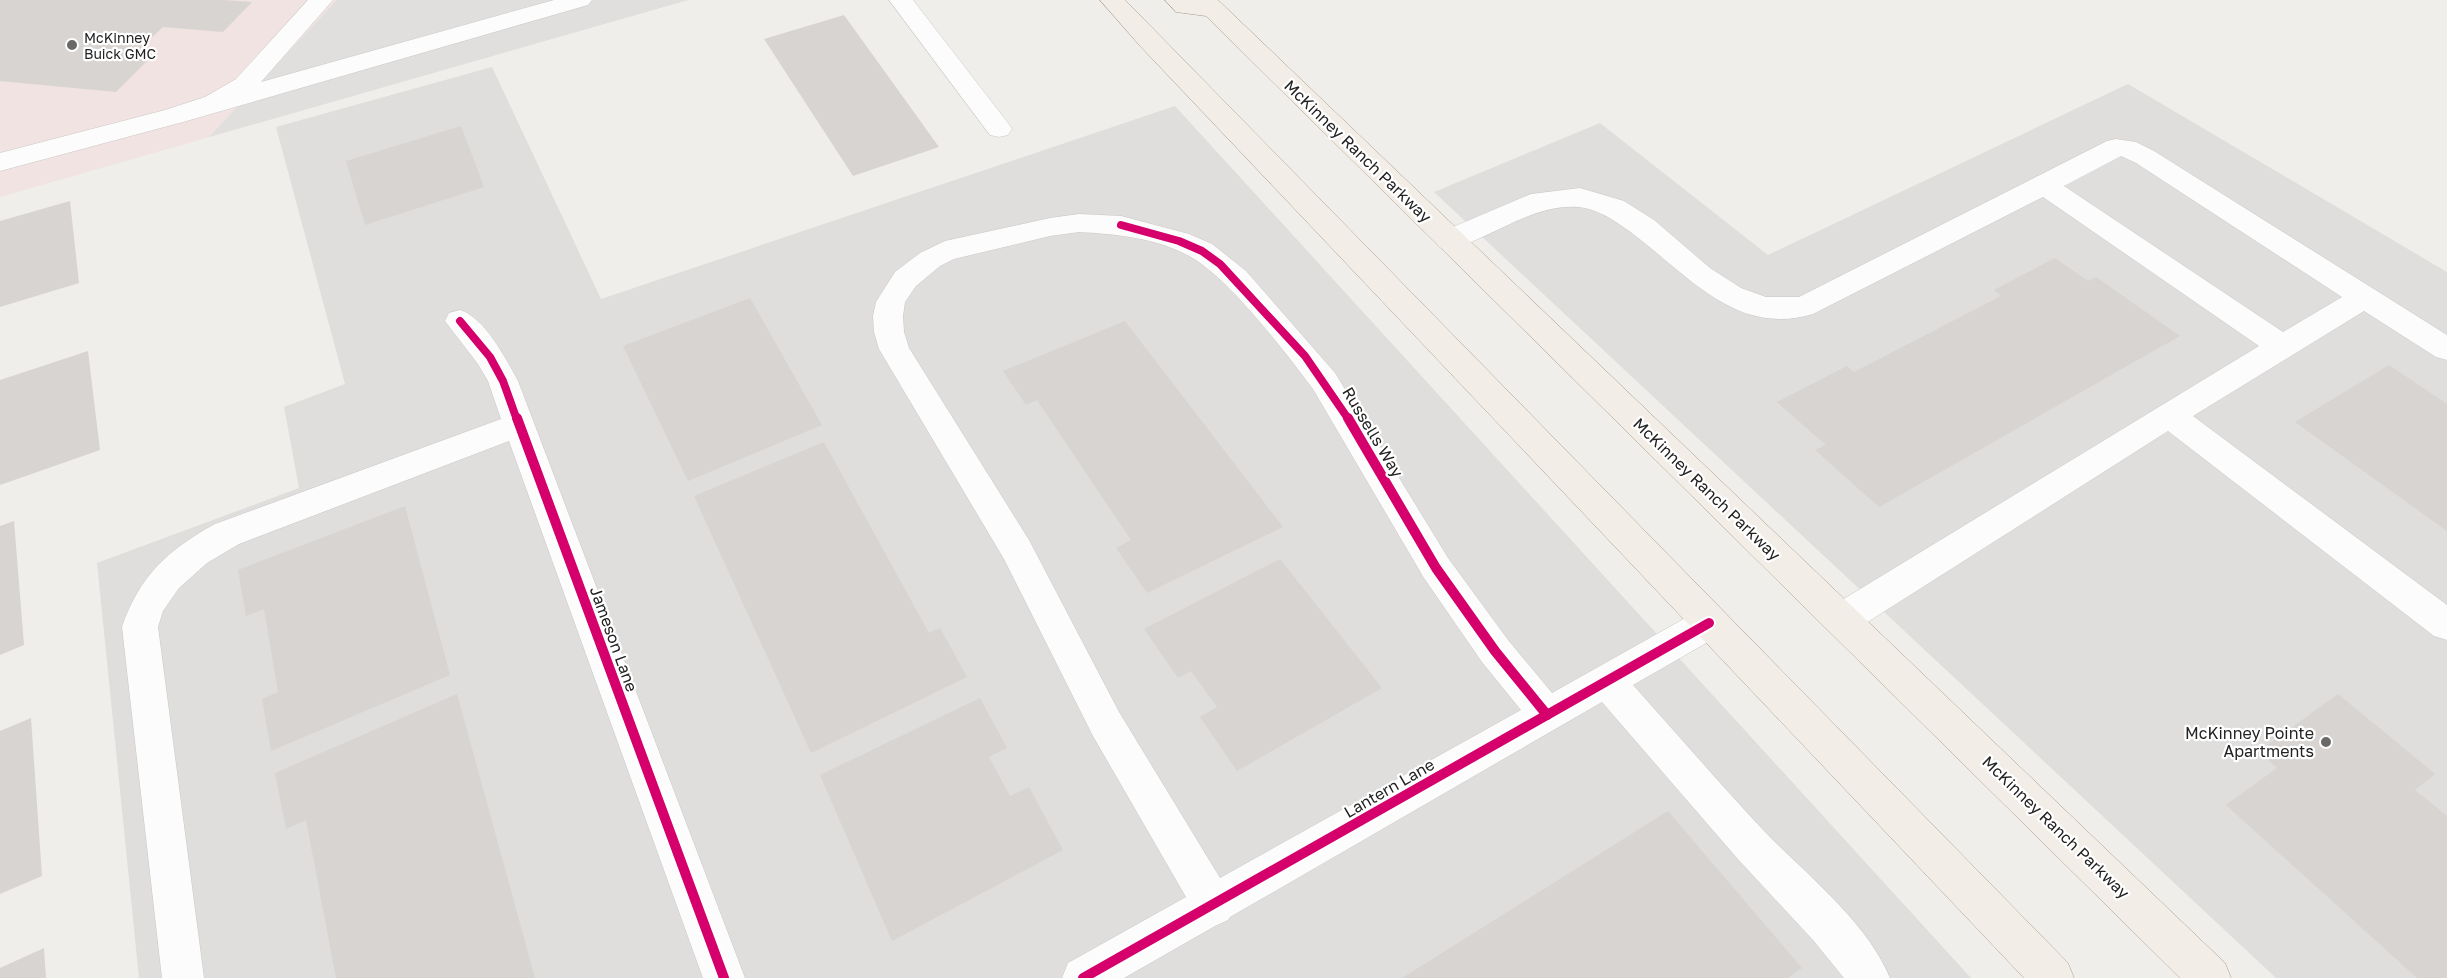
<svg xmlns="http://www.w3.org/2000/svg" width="2447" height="978" viewBox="0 0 2447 978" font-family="'Golos Text',sans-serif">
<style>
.residential{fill:#dfdedc}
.commercial{fill:#f1e3e1}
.parking{fill:#e0dfde}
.building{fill:#d7d4d2}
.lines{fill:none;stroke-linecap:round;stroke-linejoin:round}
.minor-casing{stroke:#c9c8c7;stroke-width:1}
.major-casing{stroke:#a79c86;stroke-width:1}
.minor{fill:#fdfcfc;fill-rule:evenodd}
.major{fill:#f3ede7;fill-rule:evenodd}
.cycleway-far1-casing{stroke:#fff;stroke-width:10}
.cycleway-casing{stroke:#fff;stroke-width:14}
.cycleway-far1{stroke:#d6006c;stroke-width:8}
.cycleway{stroke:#d6006c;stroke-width:10}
.poi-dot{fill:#6a6968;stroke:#fff;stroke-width:2}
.labels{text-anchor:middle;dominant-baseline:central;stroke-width:4.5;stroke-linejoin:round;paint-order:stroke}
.far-poi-label{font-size:14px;fill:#222;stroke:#fff;text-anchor:start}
.street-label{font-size:16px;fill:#222;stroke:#fff}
.poi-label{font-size:16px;fill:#222;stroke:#fff;text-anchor:end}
</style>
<rect width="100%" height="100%" fill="#f0eeeb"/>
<g class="residential">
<polygon points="492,67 601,299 1175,106 1971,978 139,978 97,563 299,488 284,407 345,384 276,127"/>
<polygon points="2128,84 2447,272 2447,978 2276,978 1434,192 1600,123 1768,255"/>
</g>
<polygon class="commercial" points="0,0 688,0 0,197"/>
<polygon class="parking" points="337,0 688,0 209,137"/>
<g class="building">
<polygon points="0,0 223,0 252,2 223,32 163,27 129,59 148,60 116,92 0,81"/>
<polygon points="844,15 939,147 853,176 764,39"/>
<polygon points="461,126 484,187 365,225 346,161"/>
<polygon points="70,201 79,283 0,307 0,221"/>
<polygon points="2055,258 2088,281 2096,277 2180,336 1879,507 1815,450 1826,445 1777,402 1847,366 1854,372 2001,296 1994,290"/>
<polygon points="750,298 822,425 688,481 623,346"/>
<polygon points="1125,321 1283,527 1147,593 1116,548 1131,540 1037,400 1026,405 1003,371"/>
<polygon points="88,351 100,450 0,485 0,380"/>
<polygon points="2389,365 2447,404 2447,531 2295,422"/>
<polygon points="824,442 929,633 940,628 967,677 811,753 694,496"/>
<polygon points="405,506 450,675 271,751 262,699 278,692 264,609 246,616 238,570"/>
<polygon points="14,521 24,645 0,655 0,526"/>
<polygon points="1280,559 1382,688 1237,771 1200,717 1217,707 1191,671 1178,678 1144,629"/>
<polygon points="457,694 535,978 336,978 306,820 286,829 275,773"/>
<polygon points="2338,694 2435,774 2415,790 2447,816 2447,978 2417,978 2226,805 2277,768 2259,751"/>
<polygon points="980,698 1007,748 989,757 1010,796 1029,787 1063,850 892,941 820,775"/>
<polygon points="31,718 42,876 0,894 0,731"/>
<polygon points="1668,811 1802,968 1788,978 1402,978"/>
<polygon points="44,948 46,978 0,978 0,968"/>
</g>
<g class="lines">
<defs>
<g id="minor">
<polygon points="308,0 333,0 261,82 554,0 592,0 588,5 183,122 0,171 0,153 165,110 205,97 236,79"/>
<polygon points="889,0 913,0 1008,123 1012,129 1008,135 999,137 990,135"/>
<path d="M2116,139L2136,142L2154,151L2447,335V360L2436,357L2364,311L2193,416L2447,605V640L2434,636L2168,431L1855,630L1842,634L1829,630L1824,619L1829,608L2259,346L2043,197L1813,314C1730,339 1680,264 1619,224C1607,216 1593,208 1578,207C1532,204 1492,238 1449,250L1439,247L1435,240L1439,233L1531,194L1580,188L1624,201L1654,220L1710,268L1741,288L1766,297H1799L2107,141ZM2121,156L2136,163L2342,297L2283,332L2064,186Z"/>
<path d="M1079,214L1121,216L1189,234L1212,244L1246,271L1335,373L1448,558L1508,640L1552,693L1696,612L1709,608L1722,612L1727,623L1722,634L1633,685C1677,734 1720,784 1765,832C1807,875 1867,922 1890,978H1844L1813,940L1737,858L1602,702L1230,917L1228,920L1215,926L1124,978H1062L1068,963L1186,897L1093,736L1004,559L879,349L874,332L873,316L876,302L895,272L920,253L945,241L1050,218ZM1079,232C1117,234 1157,238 1191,257C1230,279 1285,352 1313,389L1424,578L1482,662L1521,710L1220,878L1119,712L1029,540L909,348L904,332L903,316L905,302L916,286L940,266L954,259L1050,236Z"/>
<path d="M460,310C485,318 506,359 518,381L745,978H703L509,441L239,544L207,563L179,588L163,611L158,627L204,978H162L122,627C140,575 168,550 215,524L501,419L488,381L478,364L445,321L449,313Z"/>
</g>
<g id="major">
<polygon points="1100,0 1125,0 2068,963 2074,978 2024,978 1141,47"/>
<polygon points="1165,0 1218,0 2225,963 2231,978 2180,978 1206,16 1176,12"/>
</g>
</defs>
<use href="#minor" class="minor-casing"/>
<use href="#major" class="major-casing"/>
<use href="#minor" class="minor"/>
<use href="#major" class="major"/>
<defs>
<g id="cycleway-far1">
<polyline points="1121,225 1179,241 1202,251 1220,264 1305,356 1349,420"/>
<polyline points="460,321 490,357 503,381 517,420"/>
</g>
<g id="cycleway">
<polyline points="517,418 724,978"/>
<polyline points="1348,418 1436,568 1495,651 1547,715"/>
<polyline points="1083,978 1709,623"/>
</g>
</defs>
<use href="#cycleway-far1" class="cycleway-far1-casing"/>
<use href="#cycleway" class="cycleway-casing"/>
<use href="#cycleway-far1" class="cycleway-far1"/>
<use href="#cycleway" class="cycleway"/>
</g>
<g class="poi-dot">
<circle cx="72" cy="45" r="6"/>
<circle cx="2326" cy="742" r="6"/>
</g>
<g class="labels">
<g class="far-poi-label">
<text x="84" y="37">McKinney<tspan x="84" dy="16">Buick GMC</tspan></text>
</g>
<g class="street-label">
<text transform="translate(1358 151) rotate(44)">McKinney Ranch Parkway</text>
<text transform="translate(1373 432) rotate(59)">Russells Way</text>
<text transform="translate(1707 489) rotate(44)">McKinney Ranch Parkway</text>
<text transform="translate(614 639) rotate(70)">Jameson Lane</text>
<text transform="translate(1389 788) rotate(-30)">Lantern Lane</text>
<text transform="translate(2056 827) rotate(44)">McKinney Ranch Parkway</text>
</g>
<g class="poi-label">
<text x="2314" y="733">McKinney Pointe<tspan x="2314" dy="18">Apartments</tspan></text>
</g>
</g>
</svg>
